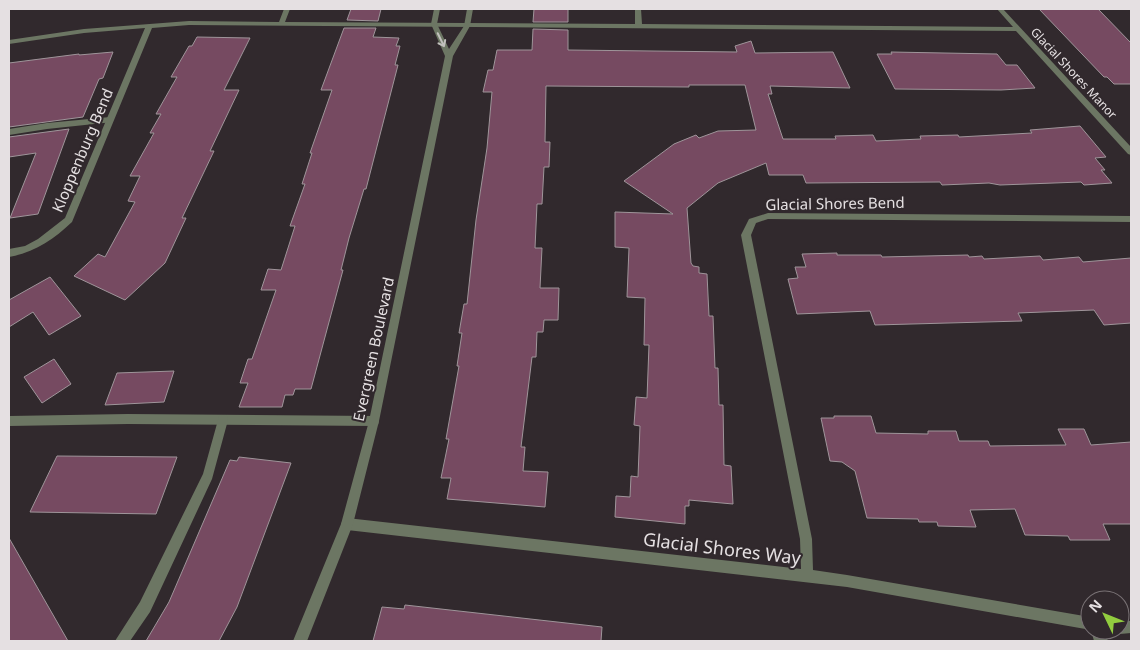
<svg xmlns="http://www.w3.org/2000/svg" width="1140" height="650" viewBox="0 0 1140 650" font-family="'Noto Sans',sans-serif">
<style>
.building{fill:#764a61;stroke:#9f959a}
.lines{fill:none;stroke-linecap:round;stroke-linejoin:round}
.service{fill:#6c7663;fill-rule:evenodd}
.minor{fill:#6c7663;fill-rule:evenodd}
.tertiary{fill:#6c7663;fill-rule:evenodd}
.oneway{stroke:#c1c0bc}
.labels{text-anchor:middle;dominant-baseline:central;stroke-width:4;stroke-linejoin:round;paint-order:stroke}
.far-street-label{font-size:12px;fill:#e5e0e2;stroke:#31292d}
.street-label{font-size:15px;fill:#e5e0e2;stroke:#31292d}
.near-street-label{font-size:18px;fill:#e5e0e2;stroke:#31292d}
</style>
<rect width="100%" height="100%" fill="#31292d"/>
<g class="building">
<polygon points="351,9 381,9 378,21 347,20"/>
<polygon points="534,9 568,9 568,22 533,22"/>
<polygon points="1039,9 1098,9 1131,43 1131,84 1114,84 1107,77 1104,77"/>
<polygon points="344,28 376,28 373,37 399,38 396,46 400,46 395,65 398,65 366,189 364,189 349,238 341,270 343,270 311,389 295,389 293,395 285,395 282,407 239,407 248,383 240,383 248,359 252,359 276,290 261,290 268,269 281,270 295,226 290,226 305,184 302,184 312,153 310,153 332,90 321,90"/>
<polygon points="533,29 568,30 568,50 737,52 735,46 751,41 755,53 833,52 850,88 770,86 772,94 768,94 783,139 836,139 835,136 873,135 876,141 921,139 920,136 958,135 959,137 1032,133 1030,130 1080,126 1106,157 1095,158 1105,170 1101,170 1112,183 1084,185 1081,182 1000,185 989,183 942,185 940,182 806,183 803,175 769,175 766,163 718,183 687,208 691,263 693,266 699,267 699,273 707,274 709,316 713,316 715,368 718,368 719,405 723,405 724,465 731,466 733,504 689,500 689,506 685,506 685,524 615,517 616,496 630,497 631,476 638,477 640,426 634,425 636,397 647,398 649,345 644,345 645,298 627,297 629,248 615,247 615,212 673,214 624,181 674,144 696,135 699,138 718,131 756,130 745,85 689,85 689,87 546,86 545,142 550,142 549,167 544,167 542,204 537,204 535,248 542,248 540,288 559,288 558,320 544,320 543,332 537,332 536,357 532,357 521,447 525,447 523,471 548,472 545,507 447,499 451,478 441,478 449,439 446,439 459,366 457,366 462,333 459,333 464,304 467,304 476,220 487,148 492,92 483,92 488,70 493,70 497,50 532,50"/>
<polygon points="197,37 250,38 224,90 239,90 210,151 214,151 182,218 186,218 165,263 125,300 74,276 98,254 105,257 135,202 128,201 140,176 130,176 154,133 150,133 161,114 156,114 177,77 171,77 189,46 192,46"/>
<polygon points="113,52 103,78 99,79 83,117 9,127 9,63 79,54 79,55"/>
<polygon points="891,52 997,54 1006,65 1017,65 1035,88 1001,90 895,89 877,54 892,54"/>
<polygon points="69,129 38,214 10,218 36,153 9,157 9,137"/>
<polygon points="837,253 837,255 881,255 882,257 968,255 969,257 982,256 984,259 1040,256 1043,260 1079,257 1083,262 1131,258 1131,323 1104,325 1094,310 1018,313 1022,321 875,325 870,311 797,314 788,279 798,278 795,267 806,267 802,254"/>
<polygon points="50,277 81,316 49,335 33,312 9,327 9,300"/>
<polygon points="54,359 71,384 42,403 24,377"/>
<polygon points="174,371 164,402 105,405 117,373"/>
<polygon points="834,416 871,416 876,433 928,434 928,431 956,431 959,441 988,441 990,446 1066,445 1058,429 1084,429 1091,445 1131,442 1131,524 1103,524 1110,540 1070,540 1068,536 1025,535 1015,509 970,510 976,527 938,526 937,522 919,522 918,519 867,518 855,471 842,462 830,461 821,418 834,418"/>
<polygon points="57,456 177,457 156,514 30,512"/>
<polygon points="239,457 291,463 237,607 219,641 146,641 169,602 230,460 237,461"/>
<polygon points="9,538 68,641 9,641"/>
<polygon points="405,605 602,627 601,641 373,641 382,607 404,609"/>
</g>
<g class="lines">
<g class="service">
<polygon points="110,117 113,118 113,122 47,129 9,135 9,129 47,123"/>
<polygon points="128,414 374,416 378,417 379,421 378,425 374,426 128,424 9,426 9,416"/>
</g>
<g class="minor">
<path d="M284,9H290L285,22L635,24V9H641L642,24L1013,27L997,9H1003L1131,147V155L1128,154L1016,31L189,25L152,28L72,222C53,240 35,252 9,257V249L25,246L38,239L65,218L145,28L84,33L9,44V40L84,29L189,21L279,22Z"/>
<polygon points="768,213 1131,216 1131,222 768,219 756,223 751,235 812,539 813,570 847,575 1090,617 1090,630 1104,630 1108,641 1094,641 1091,630 847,587 347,530 343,528 341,524 343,520 347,518 801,569 800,539 741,235 749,219"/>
<polygon points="223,415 227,416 228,420 212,479 150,612 130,641 115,641 140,602 203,474 218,420 219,416"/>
<polygon points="1120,620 1131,621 1131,633 1120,634 1115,632 1115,630 1120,630"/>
</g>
<polygon class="tertiary" points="434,9 440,9 437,24 449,49 464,26 467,9 473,9 470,26 453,56 379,421 353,524 307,641 293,641 341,524 369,421 445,56 431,24"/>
</g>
<defs><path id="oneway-shaft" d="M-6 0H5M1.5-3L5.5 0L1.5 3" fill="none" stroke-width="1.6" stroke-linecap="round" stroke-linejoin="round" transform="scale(1.25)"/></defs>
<use class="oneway" href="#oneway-shaft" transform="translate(441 40) rotate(64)"/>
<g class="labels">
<g class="far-street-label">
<text transform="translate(1074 73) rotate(47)">Glacial Shores Manor</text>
</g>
<g class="street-label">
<text transform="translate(82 150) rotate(-67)">Kloppenburg Bend</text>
<text transform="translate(835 203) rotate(-1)">Glacial Shores Bend</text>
<text transform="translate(373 349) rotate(-78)">Evergreen Boulevard</text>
</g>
<g class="near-street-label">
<text transform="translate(722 548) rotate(7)">Glacial Shores Way</text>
</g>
</g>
<rect width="1140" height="650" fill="none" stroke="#e5e0e2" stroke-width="20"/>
<g transform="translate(1105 615) rotate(313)"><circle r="24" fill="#31292d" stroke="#797275"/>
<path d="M0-4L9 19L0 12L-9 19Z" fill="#92cd3f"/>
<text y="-8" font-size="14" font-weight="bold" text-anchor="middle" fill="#e5e0e2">N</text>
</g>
</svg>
